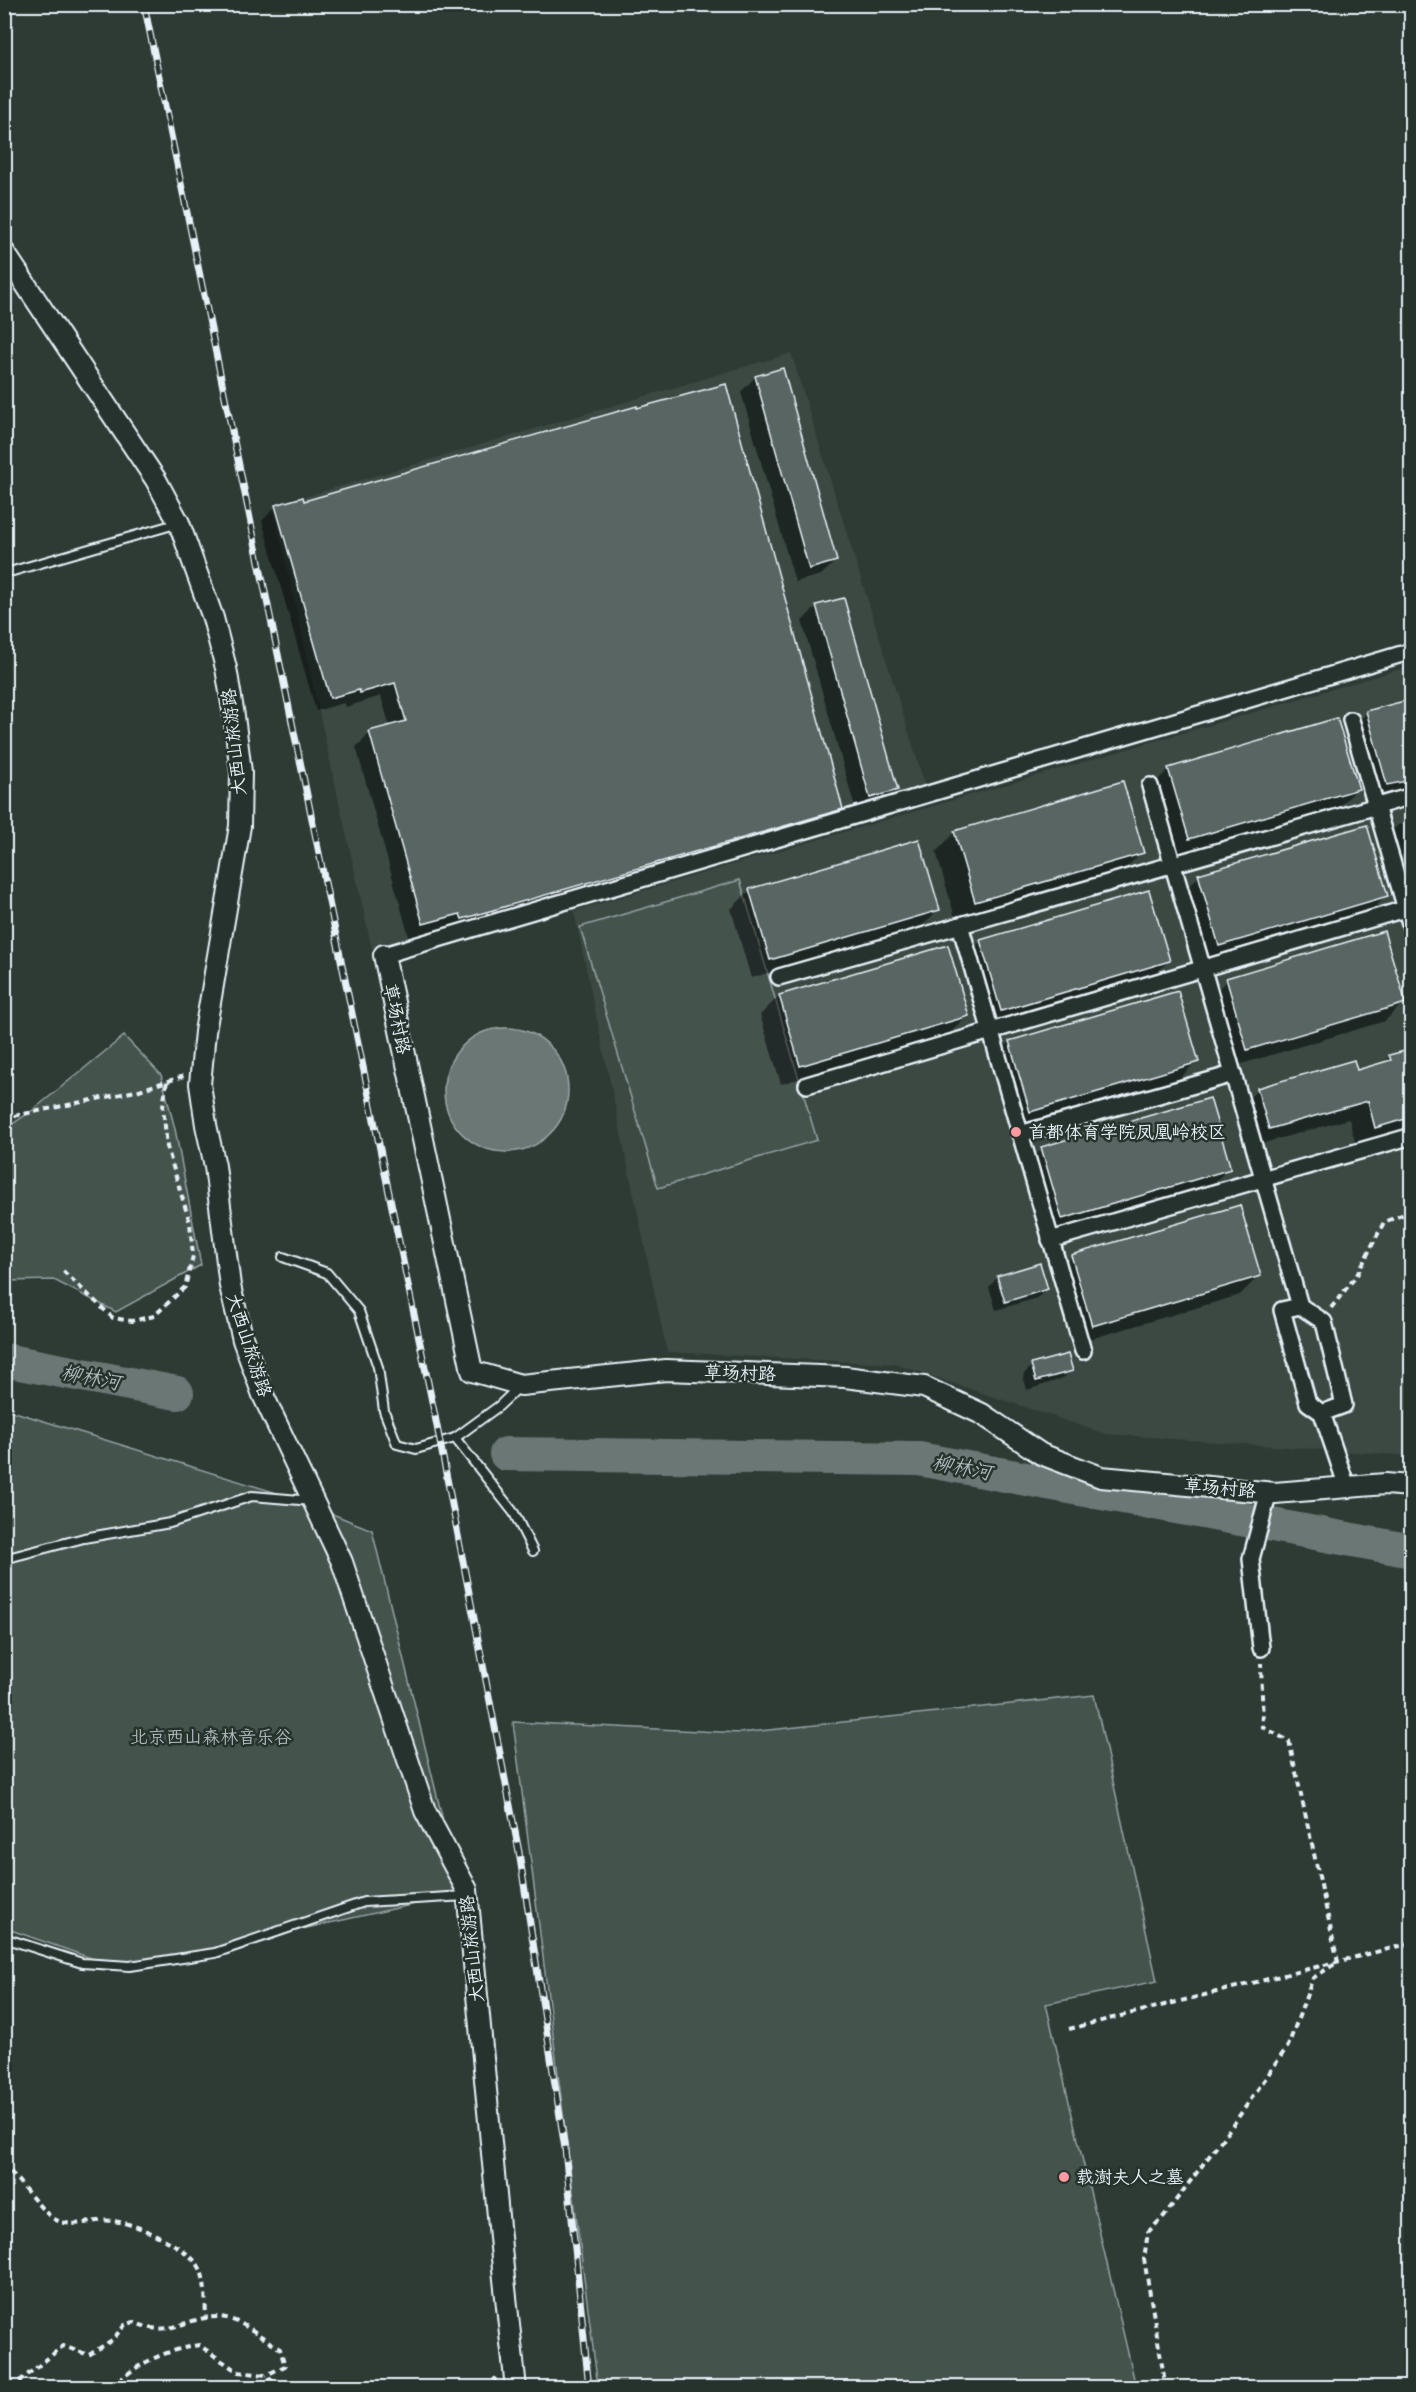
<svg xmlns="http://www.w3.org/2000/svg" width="1416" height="2392" viewBox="0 0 1416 2392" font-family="'Shantell Sans','LXGW WenKai TC',sans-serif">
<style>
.built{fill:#3b4843}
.green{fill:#45524e;stroke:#96a2a3;stroke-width:1.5}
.water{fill:#6b7775;stroke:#9da8a9;stroke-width:1.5}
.shadow{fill:#0007}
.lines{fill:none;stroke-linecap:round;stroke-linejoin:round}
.river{stroke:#6b7775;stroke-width:34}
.building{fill:#596563;stroke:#e8f1f8;stroke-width:1.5}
.service-casing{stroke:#e8f1f8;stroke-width:12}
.minor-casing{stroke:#e8f1f8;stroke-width:20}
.tertiary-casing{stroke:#e8f1f8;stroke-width:24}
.path{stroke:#e8f1f8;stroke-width:4;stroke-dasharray:6 4.5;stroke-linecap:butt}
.service{stroke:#26332d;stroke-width:8}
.minor{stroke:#26332d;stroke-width:15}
.tertiary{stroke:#26332d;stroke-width:20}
.rail-casing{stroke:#e8f1f8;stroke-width:7}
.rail{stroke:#26332d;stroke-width:4.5;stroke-dasharray:14;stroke-linecap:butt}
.poi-dot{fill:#ff9aa2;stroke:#26332d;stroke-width:2}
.labels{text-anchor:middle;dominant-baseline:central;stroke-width:5;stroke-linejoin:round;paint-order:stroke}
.street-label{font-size:18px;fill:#e8f1f8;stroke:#26332d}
.poi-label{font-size:18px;fill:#e8f1f8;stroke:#26332d;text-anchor:start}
.park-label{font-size:18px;fill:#afb9bc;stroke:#26332d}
.water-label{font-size:20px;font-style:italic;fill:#b0babd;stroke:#26332d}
</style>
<rect width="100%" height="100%" fill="#2e3b35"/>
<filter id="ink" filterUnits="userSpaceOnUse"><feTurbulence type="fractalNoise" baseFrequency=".0167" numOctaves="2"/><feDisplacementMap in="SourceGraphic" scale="12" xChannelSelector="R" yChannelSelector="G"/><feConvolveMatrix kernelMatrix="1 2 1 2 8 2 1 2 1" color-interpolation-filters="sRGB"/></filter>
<g filter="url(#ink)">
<g class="built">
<polygon points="791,353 925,785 372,949 273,506"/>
<polygon points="1411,666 1411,1456 1106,1434 895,1364 667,1352 574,911"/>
</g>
<g class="green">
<polygon points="740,880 817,1140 658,1188 580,927"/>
<polygon points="124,1036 161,1075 175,1129 201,1265 116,1312 54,1280 5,1281 4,1130 33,1110"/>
<polygon points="5,1409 293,1498 372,1530 461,1894 122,1969 5,1928"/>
<polygon points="1094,1695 1157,1981 1046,2004 1136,2387 598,2387 513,1722 740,1733"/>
</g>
<circle class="water" cx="506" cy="1090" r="62"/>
<g class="shadow">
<polygon points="755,377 836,561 821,575 795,582 741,392"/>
<polygon points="303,503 841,809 827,823 448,932 446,927 409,937 356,747 370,733 390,727 381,696 346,707 344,703 316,711 262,521 276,506"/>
<polygon points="843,599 897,790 882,804 856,811 802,621 816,607"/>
<polygon points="1412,700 1412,793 1368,805 1348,732 1367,713"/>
<polygon points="1169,769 1357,789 1338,808 1170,857 1150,788"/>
<polygon points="1412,821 1412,853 1389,859 1384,839 1398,825"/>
<polygon points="955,832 1142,852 1123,871 956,921 936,852"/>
<polygon points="1199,876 1387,895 1368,914 1200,964 1180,895"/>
<polygon points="750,890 938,910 919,929 751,978 731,909"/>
<polygon points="981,941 1169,961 1149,980 982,1029 962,960"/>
<polygon points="1227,980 1404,1002 1385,1021 1228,1068 1208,999"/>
<polygon points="779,996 967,1016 948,1035 781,1084 760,1015"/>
<polygon points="1009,1042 1197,1061 1178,1080 1011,1130 990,1061"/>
<polygon points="1412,1050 1412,1130 1356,1146 1349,1119 1250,1147 1239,1108 1258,1089 1356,1072 1382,1064 1390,1056"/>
<polygon points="1042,1149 1229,1168 1210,1187 1043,1237 1022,1168"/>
<polygon points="1072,1256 1259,1276 1240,1295 1073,1344 1053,1275"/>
<polygon points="998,1277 1047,1289 1037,1298 996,1310 989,1287"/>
<polygon points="1032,1366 1071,1370 1062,1379 1027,1390 1023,1375"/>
</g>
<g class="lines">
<g class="river">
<polyline points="4,1360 177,1393"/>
<polyline points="506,1454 919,1459 1412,1551"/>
</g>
</g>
<g class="building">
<polygon points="783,368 837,561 809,569 755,376"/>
<polygon points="726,384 843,809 462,919 460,914 423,924 369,731 406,721 395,683 360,693 359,690 330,698 275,505 303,497 304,501 637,406 637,408"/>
<polygon points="844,598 898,790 870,798 816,605"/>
<polygon points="1412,699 1412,780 1387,785 1366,711"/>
<polygon points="1337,718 1359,789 1189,839 1168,768"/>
<polygon points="1123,781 1144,853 975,902 954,831"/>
<polygon points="1367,825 1388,896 1219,946 1198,874"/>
<polygon points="919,839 940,910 770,960 749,889"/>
<polygon points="1149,890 1170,961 1001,1011 980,940"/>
<polygon points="1384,931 1406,1003 1247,1050 1226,978"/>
<polygon points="948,945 969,1016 800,1066 779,995"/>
<polygon points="1178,991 1199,1062 1030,1112 1009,1041"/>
<polygon points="1412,1049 1412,1117 1375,1128 1368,1101 1269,1129 1257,1088 1354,1060 1357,1070 1391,1060 1389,1055"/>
<polygon points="1210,1098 1231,1169 1062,1219 1041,1147"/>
<polygon points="1240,1205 1261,1276 1092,1326 1071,1255"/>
<polygon points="1040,1263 1048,1289 1005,1302 997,1276"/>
<polygon points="1068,1354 1073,1371 1036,1381 1031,1364"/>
</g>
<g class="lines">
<defs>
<g id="service">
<polyline points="13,571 179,523"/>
<polyline points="283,1257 327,1273 359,1311 378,1367 384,1411 397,1444 416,1449 455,1438 499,1406 520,1386"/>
<polyline points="455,1438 514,1513 533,1551"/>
<polyline points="4,1559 84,1538 170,1523 252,1496 312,1501"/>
<polyline points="4,1938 82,1963 130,1966 215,1953 364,1902 466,1896"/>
</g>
<g id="minor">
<polyline points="1351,720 1412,930"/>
<polyline points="1150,786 1300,1306"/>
<polyline points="960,925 1083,1351"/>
<polyline points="384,955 1412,651"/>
<polyline points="779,977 1412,796"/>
<polyline points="807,1085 1405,909"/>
<polyline points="1020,1134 1233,1074"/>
<polyline points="1050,1240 1412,1136"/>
<polyline points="1322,1413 1308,1403 1282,1310 1300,1306 1324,1322 1344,1405 1322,1413 1347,1487"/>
<polyline points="1261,1648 1251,1559 1269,1492"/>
</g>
<g id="tertiary">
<polyline points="4,252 156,480 179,523 213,618 226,668 234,716 241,772 240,826 205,1032 200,1084 206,1125 215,1166 230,1286 243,1340 263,1395 342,1562 425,1811 467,1890 504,2279 516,2388"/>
<polyline points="384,955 472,1371 521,1385 666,1370 845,1377 924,1387 982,1414 1041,1454 1101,1477 1275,1493 1385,1484 1412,1486"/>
</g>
</defs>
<use href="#service" class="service-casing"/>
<use href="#minor" class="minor-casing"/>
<use href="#tertiary" class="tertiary-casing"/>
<g class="path">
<polyline points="4,1118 136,1091 184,1076"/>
<polyline points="63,1271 113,1318 132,1321 154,1316 185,1287 193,1256 190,1223 167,1147 163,1106 167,1081"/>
<polyline points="1331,1308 1357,1275 1384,1222 1412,1211"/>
<polyline points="1069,2029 1412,1943"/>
<path d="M4,2164C14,2175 44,2214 54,2219C74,2230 92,2218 113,2221C136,2223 185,2246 198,2265C207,2279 205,2303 206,2319"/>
<path d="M11,2388L63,2346L89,2355L112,2340L125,2325L134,2322C170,2340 185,2316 219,2317C240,2318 262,2338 280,2349L285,2366L266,2375"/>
<path d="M111,2388C135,2364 166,2350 199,2345L238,2372L266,2375L279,2388"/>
<polyline points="486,2388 496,2378"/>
<polyline points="1166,2388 1144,2259 1148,2232 1164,2216 1235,2122 1288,2046 1313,1978 1338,1962 1289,1741 1263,1727 1261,1663"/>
</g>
<use href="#service" class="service"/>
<use href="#minor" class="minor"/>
<use href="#tertiary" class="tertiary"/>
<defs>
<polyline id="rail" points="144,4 435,1416 519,1852 565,2149 589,2388"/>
</defs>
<use href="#rail" class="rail-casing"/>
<use href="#rail" class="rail"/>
</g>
</g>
<g class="poi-dot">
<circle cx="1016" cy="1132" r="6"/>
<circle cx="1064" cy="2177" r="6"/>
</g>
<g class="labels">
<g class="street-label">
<text transform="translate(234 742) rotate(-96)">大西山旅游路</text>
<text transform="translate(397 1019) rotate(78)">草场村路</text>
<text transform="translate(249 1345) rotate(72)">大西山旅游路</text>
<text transform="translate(740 1373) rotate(2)">草场村路</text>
<text transform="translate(1220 1488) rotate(5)">草场村路</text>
<text transform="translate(472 1949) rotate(-96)">大西山旅游路</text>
</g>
<g class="poi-label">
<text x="1028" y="1132">首都体育学院凤凰岭校区</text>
<text x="1076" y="2177">载澍夫人之墓</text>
</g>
<g class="park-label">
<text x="211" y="1737">北京西山森林音乐谷</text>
</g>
<g class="water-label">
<text transform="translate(91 1377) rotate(11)">柳林河</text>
<text transform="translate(962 1467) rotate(11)">柳林河</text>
</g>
</g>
<rect width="1416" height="2392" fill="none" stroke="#26332d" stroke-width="24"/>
<rect x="12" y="12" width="1392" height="2368" fill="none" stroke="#e8f1f8" stroke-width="2" filter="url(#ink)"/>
</svg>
